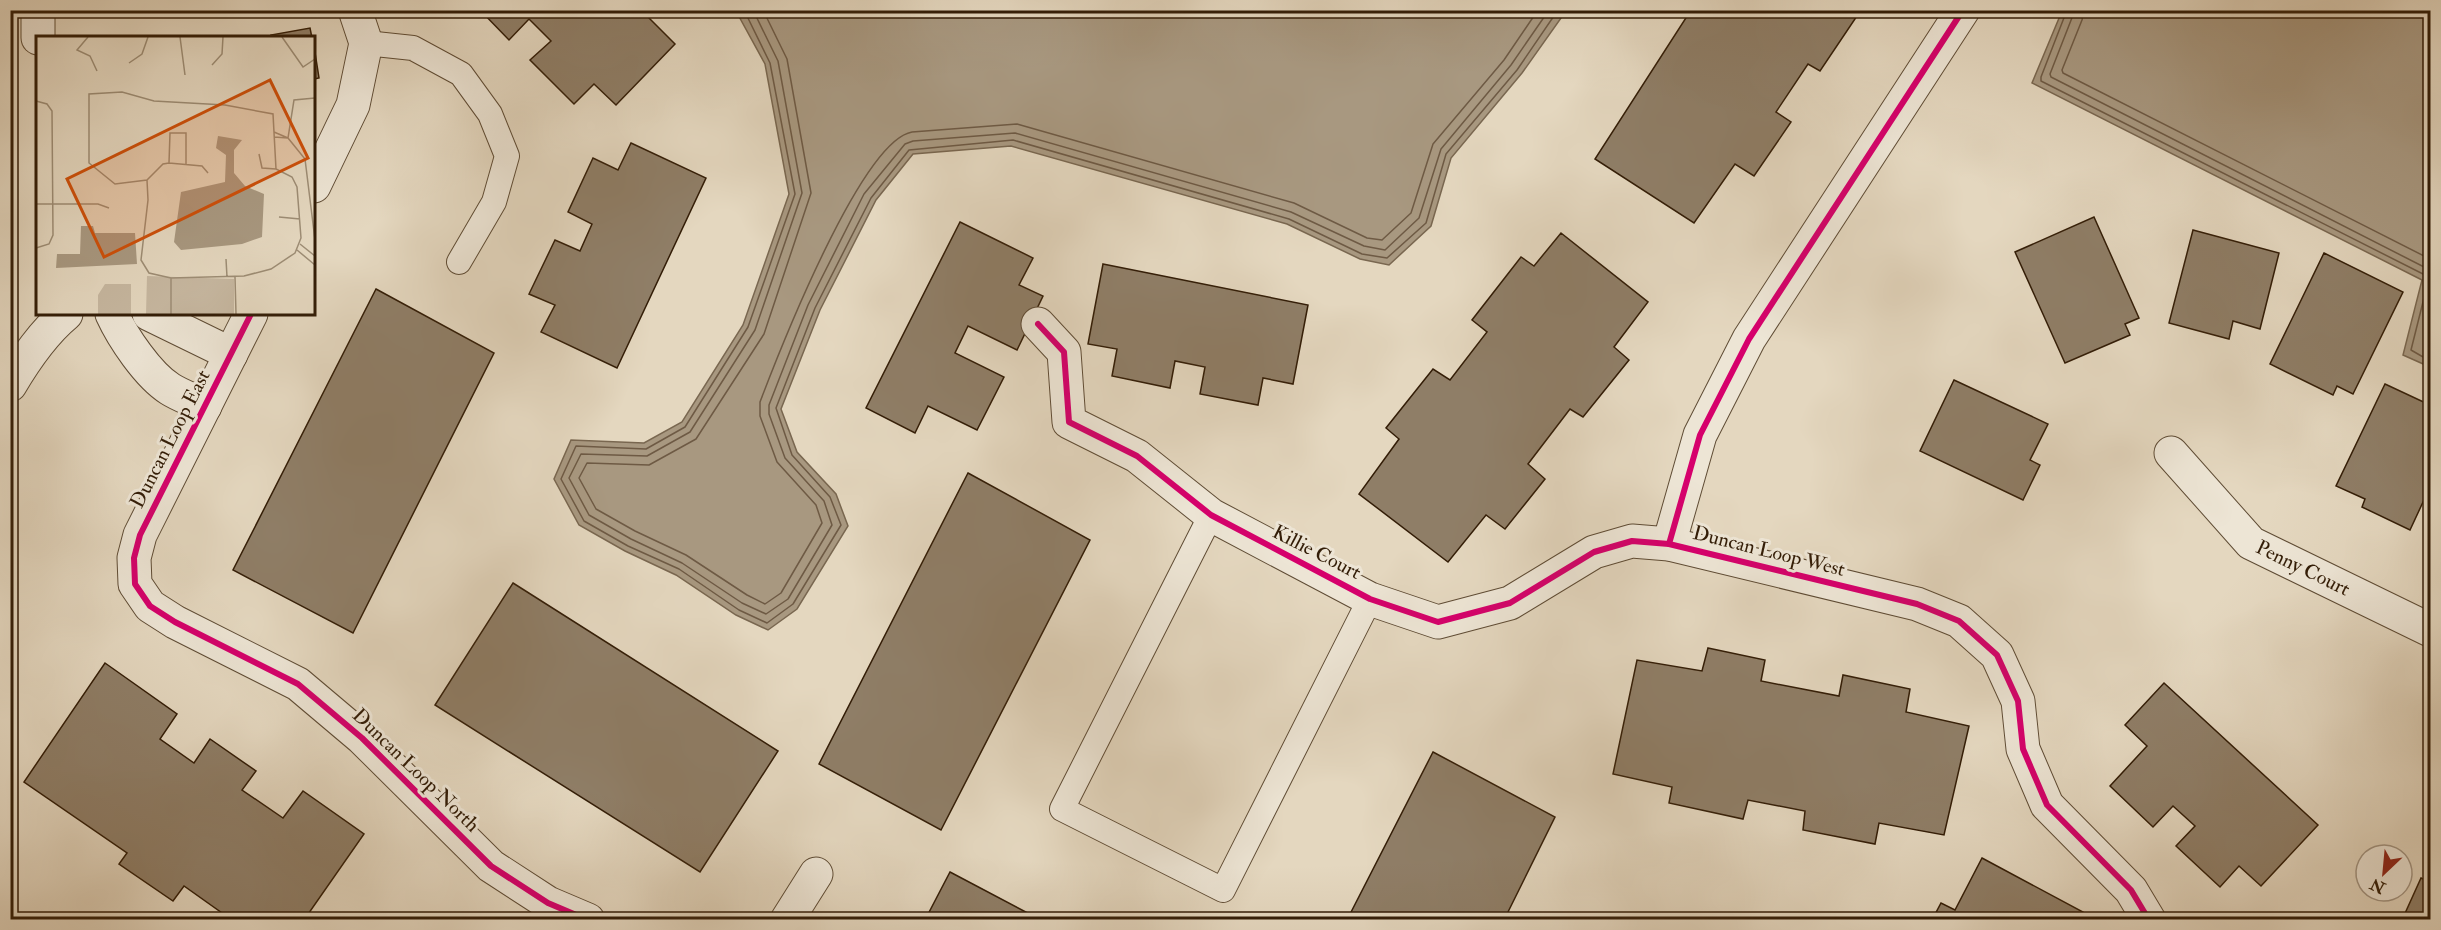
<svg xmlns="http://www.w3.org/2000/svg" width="2441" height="930" viewBox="0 0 2441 930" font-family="'IM FELL Double Pica',serif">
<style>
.water{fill:#a89880;stroke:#796750;stroke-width:1.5}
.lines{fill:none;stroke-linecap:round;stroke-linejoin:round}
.shore{stroke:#6e5a44;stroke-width:1.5}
.building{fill:#8f7e67;stroke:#331d07;stroke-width:1.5}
.lane-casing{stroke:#5f4c35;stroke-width:26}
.street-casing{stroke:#5f4c35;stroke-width:35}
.lane{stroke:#ede5d5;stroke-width:24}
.street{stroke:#ede5d5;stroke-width:33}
.cycleway-casing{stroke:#ede5d5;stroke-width:10}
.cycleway{stroke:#d6006c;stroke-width:6}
.labels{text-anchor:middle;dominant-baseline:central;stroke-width:6;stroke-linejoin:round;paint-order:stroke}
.street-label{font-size:20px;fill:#331d07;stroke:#ede5d5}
.inset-road{fill:none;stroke:#9d8d75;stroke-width:1.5}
.view{fill:#cd500b;fill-opacity:0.15;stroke:#cd500b;stroke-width:3}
.inset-edge{fill:none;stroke:#331d07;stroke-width:3}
</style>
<rect width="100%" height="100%" fill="#e4d7bf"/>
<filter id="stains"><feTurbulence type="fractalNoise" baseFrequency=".00333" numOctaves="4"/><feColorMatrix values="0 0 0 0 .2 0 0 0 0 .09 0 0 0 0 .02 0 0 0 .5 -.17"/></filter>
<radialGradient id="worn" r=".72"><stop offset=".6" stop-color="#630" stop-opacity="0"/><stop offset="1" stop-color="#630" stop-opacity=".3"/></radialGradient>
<g class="water">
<polygon points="736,11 1566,11 1522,73 1451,158 1431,226 1389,265 1360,259 1287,224 1011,146 913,154 876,200 820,310 781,409 797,452 836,494 848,526 797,609 768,630 736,615 676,575 625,551 579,525 554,479 571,440 644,443 682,422 743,325 789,194 765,64"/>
<polygon points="2062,11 2430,11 2430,367 2403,355 2422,280 2032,83"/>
</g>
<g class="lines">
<g class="shore">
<polyline points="744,10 770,63 795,194 748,327 685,427 646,449 576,446 561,479 584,521 628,546 679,569 739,610 767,623 793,604 841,525 830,497 792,455 776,408 815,308 871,198 909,150 1013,140 1289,219 1362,254 1387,258 1426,223 1446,154 1517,70 1558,10"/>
<polyline points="753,10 778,61 802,193 755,330 690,432 647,456 581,454 569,478 589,515 631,539 682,563 742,603 766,614 788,599 832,525 824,501 785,458 769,414 769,405 808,305 864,194 905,144 913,141 1015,133 1291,212 1364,246 1385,250 1419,218 1441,149 1511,65 1549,10"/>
<path d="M763,10L787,59L811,193L764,334L696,439L649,465L587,463L579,478L596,509L635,531L686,555L747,595L765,604L781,593L822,523L816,505L777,462L760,416V402C779,352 861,141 912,132L1017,124L1294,203L1367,238L1382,240L1411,213L1433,144L1504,60L1538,10"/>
<polyline points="2067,10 2041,77 2041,81 2425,275 2428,282 2411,350 2430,361"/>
<polyline points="2075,10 2050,74 2051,77 2430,270"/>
<polyline points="2084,10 2082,20 2062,70 2063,73 2430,259"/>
</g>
</g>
<g class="building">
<polygon points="480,10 641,10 675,44 616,105 594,84 574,104 530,60 551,41 529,19 509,40"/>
<polygon points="1691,10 1861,10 1820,71 1808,64 1776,112 1791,122 1754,176 1735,164 1694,223 1595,159"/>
<polygon points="310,28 312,38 272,38 271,35"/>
<polygon points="314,46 319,78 314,79"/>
<polygon points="631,143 706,178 617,368 541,332 555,305 529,294 555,240 580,251 592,224 568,212 593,158 618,170"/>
<polygon points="2094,217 2139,318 2125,324 2130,335 2065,363 2015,252"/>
<polygon points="960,222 1033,258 1019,285 1043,296 1017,350 968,326 955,353 1004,377 977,430 928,406 915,433 866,408"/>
<polygon points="2193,230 2279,253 2260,329 2233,321 2229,339 2169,323"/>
<polygon points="1561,233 1648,302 1614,347 1629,360 1583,417 1570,409 1528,464 1545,479 1505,529 1486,515 1448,562 1359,494 1399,439 1386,428 1433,369 1450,380 1487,332 1472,320 1521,257 1534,266"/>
<polygon points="2324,253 2403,292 2353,394 2337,386 2333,395 2270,364"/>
<polygon points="1103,264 1308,305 1293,384 1263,378 1258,405 1200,394 1205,367 1175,361 1170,388 1112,376 1117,349 1088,344"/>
<polygon points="376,289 494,353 353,633 233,570"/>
<polygon points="1954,380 2048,424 2030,460 2040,465 2023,500 1920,451"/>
<polygon points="2385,384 2430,405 2430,487 2410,530 2362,507 2365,499 2336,486"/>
<polygon points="968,473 1090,540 941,830 819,764"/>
<polygon points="513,583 778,751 700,872 435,705"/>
<polygon points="1708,648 1765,660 1761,681 1839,696 1843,675 1910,689 1906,712 1969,726 1944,835 1879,823 1875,844 1803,830 1805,811 1748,800 1743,819 1669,803 1672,787 1613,774 1637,660 1702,671"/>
<polygon points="105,663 177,714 160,739 194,763 210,739 256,771 242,790 283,818 303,791 364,834 304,920 232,920 184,886 173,901 119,864 127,853 24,782"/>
<polygon points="2164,683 2318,825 2261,886 2239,866 2220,887 2176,846 2195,826 2173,806 2153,827 2110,786 2147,746 2125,725"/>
<polygon points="1433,752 1555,817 1504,920 1347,920"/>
<polygon points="1982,858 2083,912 2079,920 1932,920 1941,903 1955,910"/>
<polygon points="950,872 1041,920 925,920"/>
<polygon points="2421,878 2430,882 2430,920 2402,920"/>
</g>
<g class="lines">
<defs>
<g id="lane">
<polyline points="366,43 413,48 461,74 490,114 507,156 494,202 459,262"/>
<polyline points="1211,515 1062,809 1223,890 1370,599"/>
</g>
<g id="street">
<polyline points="38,38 38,10"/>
<polyline points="314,186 353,105 366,43 355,10"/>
<path d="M112,314C123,338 148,375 170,389C181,396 194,400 205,406"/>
<polyline points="149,314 231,354"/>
<polyline points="251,314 140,535 134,558 135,584 150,606 175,622 298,684 362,738 491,866 548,903 588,920"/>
<polyline points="1038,324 1064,352 1069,422 1137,456 1211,515 1370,599 1438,622 1510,603 1594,552 1632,541 1669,544 1917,604 1959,621 1997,655 2018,701 2023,749 2047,805 2131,890 2149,920"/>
<path d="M10,385C26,358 43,333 66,314"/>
<polyline points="2171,453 2251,543 2430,630"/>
<polyline points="1669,544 1700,435 1749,339 1963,10"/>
<polyline points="787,920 816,874"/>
</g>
</defs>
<use href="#lane" class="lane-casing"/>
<use href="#street" class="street-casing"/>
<use href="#lane" class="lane"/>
<use href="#street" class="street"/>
<defs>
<g id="cycleway">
<polyline points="251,314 140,535 134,558 135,584 150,606 175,622 298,684 362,738 491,866 548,903 588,920"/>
<polyline points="1038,324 1064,352 1069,422 1137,456 1211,515 1370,599 1438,622 1510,603 1594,552 1632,541 1669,544 1917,604 1959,621 1997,655 2018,701 2023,749 2047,805 2131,890 2149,920"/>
<polyline points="1669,544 1700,435 1749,339 1963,10"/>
</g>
</defs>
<use href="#cycleway" class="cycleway-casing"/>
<use href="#cycleway" class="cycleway"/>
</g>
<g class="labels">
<g class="street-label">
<text transform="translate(170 439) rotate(-63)">Duncan Loop East</text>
<text transform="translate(1769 551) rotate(14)">Duncan Loop West</text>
<text transform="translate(1317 552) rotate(27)">Killie Court</text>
<text transform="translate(2303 568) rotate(26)">Penny Court</text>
<text transform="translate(416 770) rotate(44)">Duncan Loop North</text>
</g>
</g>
<g transform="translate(36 36)">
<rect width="279" height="279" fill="#e4d7bf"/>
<path d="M111,240L198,243V278H110ZM69,248H95V278H62V259Z" fill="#c6b7a0"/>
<path d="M182,100L206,104L198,114V137L209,150L228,158L226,201L206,208L145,214L138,206L145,156L189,146L190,119L180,112ZM45,190H57L59,197H99L101,228L20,232L21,218H44Z" fill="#a89880"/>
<path class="inset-road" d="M52,1L41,14L54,20L61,35M144,1L149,39M246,1L267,31L279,23M93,27L106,18L112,1M176,29L186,18L187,1M279,62L258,64L252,102L269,123L279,204M0,65L11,68L16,75L17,199L13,208L0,212M238,101L252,102L238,96M223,118L226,132L240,133M133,127L134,97H150V128M111,144L112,164L105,224L113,237L135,242L208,240L235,233L259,217L265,202L261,151L256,141L240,133L237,78L189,69L118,65L86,56L53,58V127L79,148L111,144L127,128L133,127L166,130L172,137M0,168H62L73,172M243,181L264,183M264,208L279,220M261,214L279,229M190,223L191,241M199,241L200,278M135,278V242"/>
<path class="view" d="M234,44L272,122L68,221L31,143Z"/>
<rect width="279" height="279" class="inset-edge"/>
</g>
<rect width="2441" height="930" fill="none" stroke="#e4d7bf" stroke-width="36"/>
<rect x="12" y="12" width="2417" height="906" fill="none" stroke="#331d07" stroke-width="3"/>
<rect x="18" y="18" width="2405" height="894" fill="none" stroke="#331d07" stroke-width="1.5"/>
<g transform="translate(2384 873) rotate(206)"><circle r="28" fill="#ede5d5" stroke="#a39583" stroke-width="1.5"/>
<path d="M0-4.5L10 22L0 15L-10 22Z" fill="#8f2418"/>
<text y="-9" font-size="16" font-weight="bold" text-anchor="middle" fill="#331d07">N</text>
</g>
<rect width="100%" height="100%" filter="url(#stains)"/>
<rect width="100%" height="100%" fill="url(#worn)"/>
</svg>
